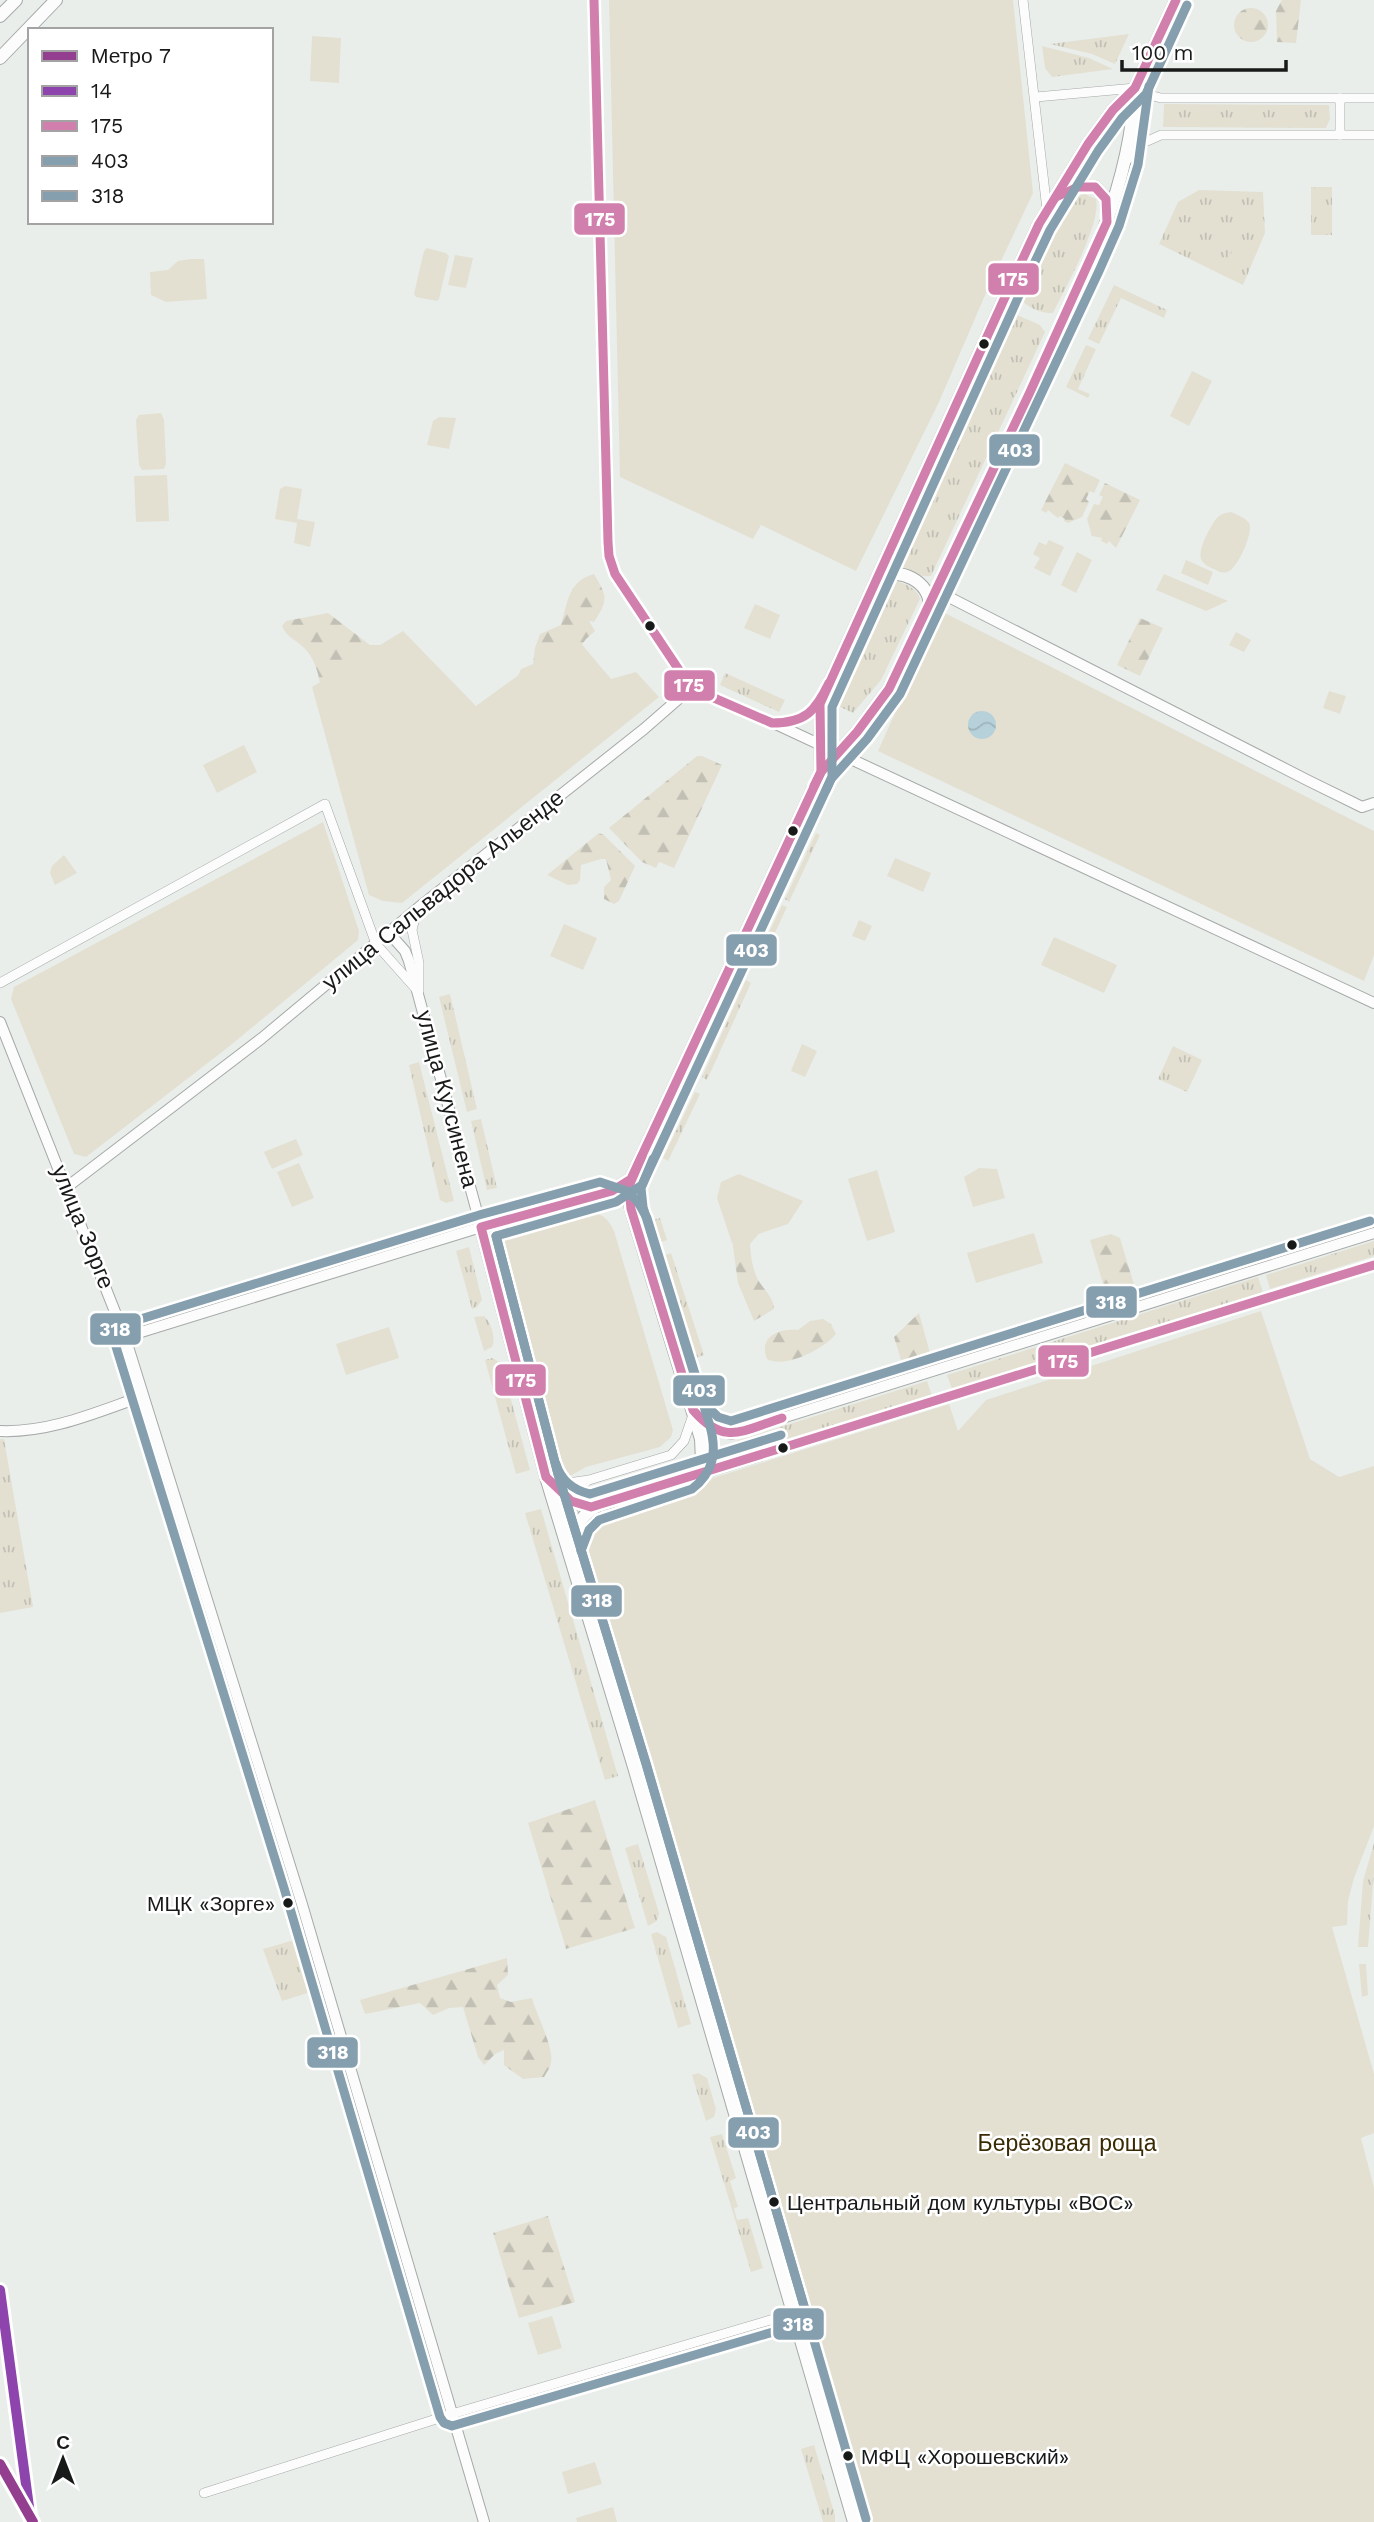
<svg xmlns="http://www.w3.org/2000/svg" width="1374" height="2522" viewBox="0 0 1374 2522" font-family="'Work Sans',sans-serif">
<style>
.grass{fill:url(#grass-tufts)}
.forest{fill:url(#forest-firs)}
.park{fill:#e3e0d2}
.water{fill:url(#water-waves)}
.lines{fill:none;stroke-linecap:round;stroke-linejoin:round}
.minor-casing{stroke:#a5a9a7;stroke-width:10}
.tertiary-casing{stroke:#a5a9a7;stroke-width:12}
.secondary-casing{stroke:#a5a9a7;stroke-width:14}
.minor{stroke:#fcfcfc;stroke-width:9}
.tertiary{stroke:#fcfcfc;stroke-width:10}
.secondary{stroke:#fcfcfc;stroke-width:12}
.bus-1-casing{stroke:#fff;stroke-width:14}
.bus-2-casing{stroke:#fff;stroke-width:14}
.bus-3-casing{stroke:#fff;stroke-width:14}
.bus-1{stroke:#d180ad;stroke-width:9}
.bus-2{stroke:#869fae;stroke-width:9}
.bus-3{stroke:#869fae;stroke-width:9}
.rail-1-casing{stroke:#fff;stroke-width:16}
.rail-1{stroke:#8e44ad;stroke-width:10}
.metro-1-casing{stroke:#fff;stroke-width:16}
.metro-1{stroke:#943e90;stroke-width:10}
.bus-dot{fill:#181a19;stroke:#fff;stroke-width:2.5}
.labels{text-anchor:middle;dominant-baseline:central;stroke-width:5;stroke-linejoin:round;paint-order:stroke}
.bus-label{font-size:21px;fill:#181a19;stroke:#fff;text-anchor:start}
.street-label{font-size:23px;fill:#181a19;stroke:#fff}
.park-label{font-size:23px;fill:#392a03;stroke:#fff}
.line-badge{stroke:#fff;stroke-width:2.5}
.badge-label{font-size:19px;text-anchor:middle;font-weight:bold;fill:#fff}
</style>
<defs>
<pattern id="grass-tufts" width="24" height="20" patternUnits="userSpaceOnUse" patternTransform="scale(1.75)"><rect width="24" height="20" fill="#e3e0d2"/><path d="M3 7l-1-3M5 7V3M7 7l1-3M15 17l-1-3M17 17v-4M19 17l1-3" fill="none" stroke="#c2c0b4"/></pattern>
<pattern id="forest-firs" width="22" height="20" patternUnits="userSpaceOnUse" patternTransform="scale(1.75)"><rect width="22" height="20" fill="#e3e0d2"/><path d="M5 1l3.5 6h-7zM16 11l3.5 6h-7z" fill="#c2c0b4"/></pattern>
<pattern id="water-waves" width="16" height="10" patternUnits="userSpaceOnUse" patternTransform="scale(1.75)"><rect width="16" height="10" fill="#b7d1da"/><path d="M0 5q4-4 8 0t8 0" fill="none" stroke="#9db3ba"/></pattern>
</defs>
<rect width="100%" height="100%" fill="#e9eeeb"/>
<g class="grass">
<polygon points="1129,34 1115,64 1092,54 1050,44"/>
<polygon points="1042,46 1089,58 1113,69 1052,77 1045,68"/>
<polygon points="1164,104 1329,105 1330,119 1326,128 1163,127"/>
<rect x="1311" y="187" width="21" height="48"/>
<polygon points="1199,190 1263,192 1265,233 1243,285 1159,244 1178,202"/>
<path d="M1085,194L1096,199C1102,222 1065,289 1053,313C1042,314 1025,307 1020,297L1060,207L1067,199Z"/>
<polygon points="1114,285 1167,310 1164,318 1121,298 1099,344 1088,339"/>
<path d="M1017,315L1040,325L1045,332L931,576C920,578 903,570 897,560L1010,316Z"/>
<polygon points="1086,345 1096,349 1078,389 1090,394 1088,398 1066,387"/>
<path d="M889,581C900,580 918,588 920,599L881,680L853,713L832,703L885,586Z"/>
<polygon points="725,673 785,700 779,712 720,685"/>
<polygon points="816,833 820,835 789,902 785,899"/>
<polygon points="782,905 787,907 760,965 755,962"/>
<polygon points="746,980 751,983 707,1080 702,1077"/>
<polygon points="450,994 477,1109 467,1112 439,997"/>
<polygon points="1173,1046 1202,1060 1187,1092 1158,1079"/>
<polygon points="419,1062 454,1201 446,1203 440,1200 409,1065"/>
<polygon points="695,1092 700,1094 668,1161 663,1158"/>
<polygon points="481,1119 497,1188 487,1190 471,1121"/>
<polygon points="660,1218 667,1240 659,1243 652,1220"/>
<polygon points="1374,1241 1374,1256 1270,1289 1266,1275"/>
<polygon points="469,1247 482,1300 477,1307 472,1309 456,1251"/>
<polygon points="671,1253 704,1355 691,1360 673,1307 679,1304 663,1256"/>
<polygon points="1258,1277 1263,1292 952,1389 947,1375"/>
<path d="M484,1316C491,1322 496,1338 492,1347L484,1351L474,1317Z"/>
<polygon points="492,1358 501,1363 530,1470 516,1474 485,1360"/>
<polygon points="710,1374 723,1419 715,1422 708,1413 699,1385"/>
<polygon points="927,1381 932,1396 741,1457 736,1441"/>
<polygon points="0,1439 4,1439 33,1607 0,1613"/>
<polygon points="682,1461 686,1466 677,1476 599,1500 595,1487"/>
<polygon points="541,1509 618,1776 605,1780 525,1513"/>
<polygon points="1374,1843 1374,1872 1368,1947 1358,1947 1363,1881"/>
<polygon points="638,1844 659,1913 657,1921 648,1926 625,1848"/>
<polygon points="657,1932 666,1937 691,2024 678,2028 651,1934"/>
<polygon points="305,1937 320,1989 282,2001 263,1949"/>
<polygon points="1359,1964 1366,1964 1368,1995 1362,1997"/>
<polygon points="698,2073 707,2078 716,2109 714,2117 706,2121 692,2075"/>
<polygon points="722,2134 736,2178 730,2181 738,2207 734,2208 737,2220 748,2218 763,2268 751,2272 710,2137"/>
<polygon points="814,2445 835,2515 835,2522 823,2522 801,2449"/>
</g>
<g class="forest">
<polygon points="1282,0 1301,0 1296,43 1277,42 1276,11"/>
<circle cx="1251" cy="25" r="17"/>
<polygon points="1065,463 1100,480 1094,493 1090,491 1086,499 1089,502 1082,517 1068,523 1064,521 1065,519 1060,516 1058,518 1048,510 1046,513 1041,510"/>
<polygon points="1105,483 1140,500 1116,548 1109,541 1107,544 1101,541 1102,538 1092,536 1087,519 1094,504 1099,505 1103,497 1099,495"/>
<path d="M594,574C607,596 609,600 594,622L589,621L595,631L586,639L568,663L514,685L521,669L533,664L535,648L540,634L561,625C568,602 568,581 594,574Z"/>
<path d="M328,613L370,645H410L322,698C320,680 317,659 302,646C294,639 286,636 282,626L286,621Z"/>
<polygon points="1140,618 1163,628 1140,676 1117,665"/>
<polygon points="697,756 702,756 722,765 674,868 659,862 656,868 642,862 609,828"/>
<polygon points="599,833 604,835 635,866 619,901 614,904 604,899 604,887 611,880 606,859 601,859 581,865 580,880 577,884 568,885 547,875"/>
<path d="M729,1218L752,1224L758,1235L750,1244C751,1257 752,1266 757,1278C762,1288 774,1297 774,1309L754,1321L738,1283Z"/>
<polygon points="1111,1234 1120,1238 1135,1288 1107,1297 1090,1240"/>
<polygon points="919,1313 930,1353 901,1360 894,1337"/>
<path d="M823,1319L831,1324L836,1334C824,1349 785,1369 767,1359C758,1336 780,1328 798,1330L810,1321Z"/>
<polygon points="595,1800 635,1928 566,1949 528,1823"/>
<path d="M507,1958L508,1975L497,1985L500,1998L511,2002L532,1998C536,2014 554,2047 551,2062C551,2067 546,2073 544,2077L523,2079L504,2065V2050L495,2054L484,2065L478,2057L463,2007L449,2008L433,2015L420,2003L365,2014L360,2000Z"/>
<polygon points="548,2216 575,2302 519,2318 493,2233"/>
</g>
<g class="park">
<polygon points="609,0 1013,0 1033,193 986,293 939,402 856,571 761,525 753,539 620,477"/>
<polygon points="312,36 341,38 339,83 310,81"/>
<path d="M1237,243L1251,249L1237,281L1218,273C1223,261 1232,255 1237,243Z"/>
<polygon points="427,248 446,253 449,256 439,299 437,301 416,297 414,294 424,251"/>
<polygon points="455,255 473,258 466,288 448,285"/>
<polygon points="191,259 204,259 207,299 166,302 151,295 150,272 168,270 178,261"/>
<polygon points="1192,371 1212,381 1189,426 1170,416"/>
<polygon points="161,413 164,420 166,464 164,469 142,470 139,465 136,420 139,415"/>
<polygon points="439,417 456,418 449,449 427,445 433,421"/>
<polygon points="167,475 169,521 136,522 134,476"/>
<polygon points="285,486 302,489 297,519 315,522 310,547 294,543 297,523 275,519 280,489"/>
<path d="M1231,512C1237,515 1245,517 1249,523C1254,532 1238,567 1229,571C1224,574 1219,572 1214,569C1209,567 1204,565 1201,559C1198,548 1210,528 1216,519C1220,514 1225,513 1231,512Z"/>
<polygon points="1049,540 1064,547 1050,576 1034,568 1040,558 1033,554 1039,542 1046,545"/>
<polygon points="1077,552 1092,560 1076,593 1061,585"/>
<polygon points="1186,560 1213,572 1208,585 1181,573"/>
<polygon points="1164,574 1228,601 1206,611 1156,590"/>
<polygon points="755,604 780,615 770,639 744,628"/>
<polygon points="941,611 1374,831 1374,955 1364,981 878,751"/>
<polygon points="403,631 476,706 574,635 611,679 636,672 659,697 402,903 383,901 369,895 312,687"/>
<polygon points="1236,632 1251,640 1244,652 1229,645"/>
<polygon points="1329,691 1346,696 1340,714 1323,708"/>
<polygon points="244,745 257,772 217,793 203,765"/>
<polygon points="323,822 359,931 358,940 231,1045 86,1157 74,1154 11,999 14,987"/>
<polygon points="64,855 77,873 55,885 50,873 52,866"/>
<polygon points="895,858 931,873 923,892 887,876"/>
<polygon points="859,920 872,926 865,941 852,936"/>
<polygon points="564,924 597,938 583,970 550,956"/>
<polygon points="1054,937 1117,965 1104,993 1041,965"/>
<polygon points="802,1044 817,1051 805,1077 791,1071"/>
<polygon points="296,1139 303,1155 272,1169 264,1152"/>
<polygon points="299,1163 314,1198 292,1207 277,1172"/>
<polygon points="979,1168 997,1169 1005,1198 973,1207 964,1177"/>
<polygon points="877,1170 895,1232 867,1241 848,1179"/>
<polygon points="739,1174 803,1201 788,1224 732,1243 717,1198 721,1182"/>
<path d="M595,1213C606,1216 609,1221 614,1231L673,1430L671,1437L660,1447L586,1467L570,1476L554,1475L548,1468L495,1260C497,1248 501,1242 512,1237Z"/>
<polygon points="1034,1233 1043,1263 976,1283 967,1253"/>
<path d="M1261,1311L1310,1459L1339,1477L1374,1466V1826L1354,1878L1348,1901L1347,1925L1332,1927L1374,2074V2133L1361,2138L1374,2188V2522H873L584,1545C582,1530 589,1520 602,1513L949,1404L958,1431L986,1400Z"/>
<polygon points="389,1327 399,1358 346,1375 336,1344"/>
<polygon points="552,2316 562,2348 538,2355 528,2323"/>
<polygon points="595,2462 602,2484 568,2494 562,2472"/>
<polygon points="613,2507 617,2522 577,2522 576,2518"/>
</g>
<circle class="water" cx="982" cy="725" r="14"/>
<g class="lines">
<defs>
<g id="minor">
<polyline points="1023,0 1047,210"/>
<polyline points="1036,97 1135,88 1149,95 1161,98 1374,98"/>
<polyline points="1340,135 1340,98"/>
<polyline points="1126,161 1143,143 1161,135 1374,135"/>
<path d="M775,723C795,724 806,717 820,704"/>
<polyline points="417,909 412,930 419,963 419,991"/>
<polyline points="0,983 325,804 376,944 416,989"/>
<polyline points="548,1477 568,1483 589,1480 671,1455 684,1441 693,1415"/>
<path d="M569,1542C568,1519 568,1497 587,1481"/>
<polyline points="204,2493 452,2414 794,2313"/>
</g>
<g id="tertiary">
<polyline points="594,0 609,556 615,574 691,688"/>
<polyline points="937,591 1309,781 1362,807 1374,803"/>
<polyline points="691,688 780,726 1374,1003"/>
<polyline points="0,1022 125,1337 301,1901 484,2522"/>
<polyline points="67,1187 262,1038 418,908 644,729 691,688"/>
<polyline points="125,1337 481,1227 409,961 405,951 389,933"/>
<polyline points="693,1410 712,1428 731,1434 1374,1233"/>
<path d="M0,1431C50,1433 97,1412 143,1396"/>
<polyline points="688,1478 1374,1265"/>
</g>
<g id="secondary">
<polyline points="0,16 16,0"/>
<polyline points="0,58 56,0"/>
<polyline points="1056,197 1078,187 1095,187 1106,199 1107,214"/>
<path d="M878,577C900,567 930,581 930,607"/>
<polyline points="821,772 820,704 1011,284 1039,224 1088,144 1113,110 1135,88 1176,0"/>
<polyline points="631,1179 612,1191 481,1227 546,1477 634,1767 854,2522"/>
<path d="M546,1477C555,1486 562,1498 574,1503C595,1513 661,1486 686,1478L694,1473L702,1461L701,1439L631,1209L629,1198L631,1179L821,772L857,732L889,689C935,596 979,501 1024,406C1071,305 1130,201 1135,88"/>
<path d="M569,1547C575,1528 580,1516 597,1506"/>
</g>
</defs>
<use href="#minor" class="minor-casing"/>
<use href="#tertiary" class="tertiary-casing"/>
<use href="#secondary" class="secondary-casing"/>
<use href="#minor" class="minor"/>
<use href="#tertiary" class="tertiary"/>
<use href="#secondary" class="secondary"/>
<defs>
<g id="bus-1">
<path d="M594,0L608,542L609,556L615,574L691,688L772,723C805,723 815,712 829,683"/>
<polyline points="1176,0 1135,88 1113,110 1088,144 1039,224 1011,284 820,704 821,772 631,1179 612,1191 481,1227 546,1477 571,1501 591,1507 1374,1265"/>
<polyline points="814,786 821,772 857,732 889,689 1030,392 1107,222 1106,199 1095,187 1078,187 1056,197"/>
<path d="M642,1156L629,1186L631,1209L693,1410C725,1447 743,1430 782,1418"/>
</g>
<g id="bus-2">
<polyline points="826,790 831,779 867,739 900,694 1099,271 1119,226 1138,165 1149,86"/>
<path d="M581,1551L589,1530L599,1520L692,1489C714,1472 717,1452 710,1426L643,1207L641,1188L653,1159"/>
<polyline points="866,2519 646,1764 558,1474 496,1236 616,1202 642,1185 832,777 832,707 1022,289 1050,230 1098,151 1122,118 1146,94 1187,5"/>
</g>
<g id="bus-3">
<polyline points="479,1215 600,1182 627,1191 638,1202 647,1218 704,1403 718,1417 731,1421 1370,1221"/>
<polyline points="476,1216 121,1325 115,1329 113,1337 284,1888 440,2417 444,2423 452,2426 797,2325 804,2320 806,2313 646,1763 558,1474 496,1236"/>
<path d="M556,1464C561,1480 573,1490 590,1494L781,1435"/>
</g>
</defs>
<use href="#bus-1" class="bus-1-casing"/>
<use href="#bus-2" class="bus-2-casing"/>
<use href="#bus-3" class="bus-3-casing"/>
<use href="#bus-1" class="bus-1"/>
<use href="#bus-2" class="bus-2"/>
<use href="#bus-3" class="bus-3"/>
<defs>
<polyline id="rail-1" points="0,2290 31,2522"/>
</defs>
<use href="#rail-1" class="rail-1-casing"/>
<use href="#rail-1" class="rail-1"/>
<defs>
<polyline id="metro-1" points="0,2464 33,2522"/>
</defs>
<use href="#metro-1" class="metro-1-casing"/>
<use href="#metro-1" class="metro-1"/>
</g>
<g class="bus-dot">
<circle cx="984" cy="344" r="6"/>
<circle cx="650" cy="626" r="6"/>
<circle cx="793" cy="831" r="6"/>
<circle cx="1292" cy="1245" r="6"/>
<circle cx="783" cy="1448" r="6"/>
<circle cx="288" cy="1903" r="6"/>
<circle cx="774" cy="2202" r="6"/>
<circle cx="848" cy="2456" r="6"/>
</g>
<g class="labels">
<g class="bus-label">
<text x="275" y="1903" text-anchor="end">МЦК «Зорге»</text>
<text x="787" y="2202">Центральный дом культуры «ВОС»</text>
<text x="861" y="2456">МФЦ «Хорошевский»</text>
</g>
<g class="street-label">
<text transform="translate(443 890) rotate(-39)">улица Сальвадора Альенде</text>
<text transform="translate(447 1099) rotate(75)">улица Куусинена</text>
<text transform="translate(83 1227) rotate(68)">улица Зорге</text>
</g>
<g class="park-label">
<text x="1067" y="2143">Берёзовая роща</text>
</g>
</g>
<g class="line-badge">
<rect x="573" y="202" width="53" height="34" rx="7" fill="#d180ad"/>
<rect x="987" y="262" width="53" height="34" rx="7" fill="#d180ad"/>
<rect x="988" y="433" width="53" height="34" rx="7" fill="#869fae"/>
<rect x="663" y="669" width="53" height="33" rx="7" fill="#d180ad"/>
<rect x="725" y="933" width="53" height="34" rx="7" fill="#869fae"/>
<rect x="1085" y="1285" width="53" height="34" rx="7" fill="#869fae"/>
<rect x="89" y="1312" width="53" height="34" rx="7" fill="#869fae"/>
<rect x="1037" y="1344" width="53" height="34" rx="7" fill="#d180ad"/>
<rect x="494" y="1363" width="53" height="34" rx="7" fill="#d180ad"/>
<rect x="672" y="1374" width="54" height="33" rx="7" fill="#869fae"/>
<rect x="570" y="1584" width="53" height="34" rx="7" fill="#869fae"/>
<rect x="306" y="2036" width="53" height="33" rx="7" fill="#869fae"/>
<rect x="727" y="2116" width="53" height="33" rx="7" fill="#869fae"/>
<rect x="772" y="2307" width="53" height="34" rx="7" fill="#869fae"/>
</g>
<g class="badge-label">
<text x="600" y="226">175</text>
<text x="1013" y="286">175</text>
<text x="1015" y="457">403</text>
<text x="689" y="692">175</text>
<text x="751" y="957">403</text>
<text x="1111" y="1309">318</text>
<text x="115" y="1336">318</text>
<text x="1063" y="1368">175</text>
<text x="521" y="1387">175</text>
<text x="699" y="1397">403</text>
<text x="597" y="1607">318</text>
<text x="333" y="2059">318</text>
<text x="753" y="2139">403</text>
<text x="798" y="2331">318</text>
</g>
<rect x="28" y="28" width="245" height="196" fill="#ffffff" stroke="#a3a3a3" stroke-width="2"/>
<rect x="42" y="51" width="35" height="10" fill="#943e90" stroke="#a3a3a3" stroke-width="2"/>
<text x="91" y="63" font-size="21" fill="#181a19">Метро 7</text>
<rect x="42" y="86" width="35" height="10" fill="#8e44ad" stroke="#a3a3a3" stroke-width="2"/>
<text x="91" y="98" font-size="21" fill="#181a19">14</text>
<rect x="42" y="121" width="35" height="10" fill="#d180ad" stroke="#a3a3a3" stroke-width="2"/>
<text x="91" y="133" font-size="21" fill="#181a19">175</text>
<rect x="42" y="156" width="35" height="10" fill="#869fae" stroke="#a3a3a3" stroke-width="2"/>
<text x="91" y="168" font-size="21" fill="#181a19">403</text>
<rect x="42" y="191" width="35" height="10" fill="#869fae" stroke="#a3a3a3" stroke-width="2"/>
<text x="91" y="203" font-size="21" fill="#181a19">318</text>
<g transform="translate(63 2459)" stroke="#ffffff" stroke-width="5" paint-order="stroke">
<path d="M0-5L12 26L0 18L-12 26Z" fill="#181a19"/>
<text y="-10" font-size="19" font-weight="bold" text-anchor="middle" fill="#181a19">С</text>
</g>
<path d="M1122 60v10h164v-10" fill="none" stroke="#181a19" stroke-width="3.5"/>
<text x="1132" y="60" font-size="21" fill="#181a19" stroke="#ffffff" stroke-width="5" paint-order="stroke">100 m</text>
</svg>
